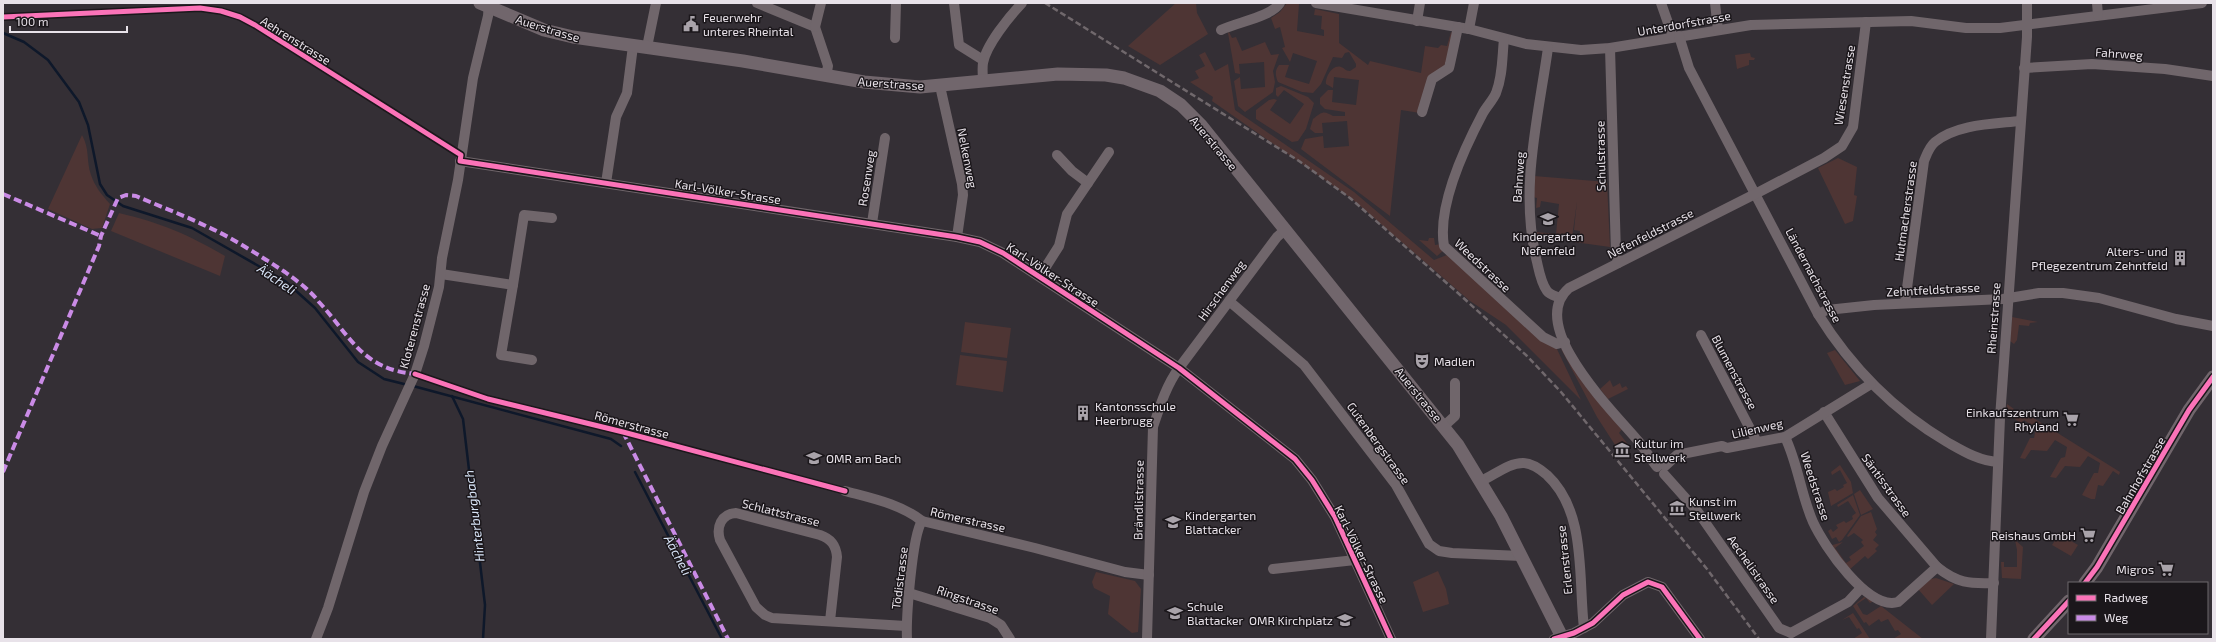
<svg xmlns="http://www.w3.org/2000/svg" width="2216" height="642" viewBox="0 0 2216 642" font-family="'Exo 2',sans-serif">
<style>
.green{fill:#4e3534}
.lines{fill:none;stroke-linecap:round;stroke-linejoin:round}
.stream{stroke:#0e182a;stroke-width:2.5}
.minor{stroke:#70666b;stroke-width:10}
.major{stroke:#71666c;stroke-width:13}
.rail{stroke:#70686c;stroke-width:2.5;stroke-dasharray:6 3;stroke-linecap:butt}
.quiet{stroke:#ca8be6;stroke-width:4;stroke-dasharray:8 4;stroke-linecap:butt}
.cycleway-casing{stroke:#1b171b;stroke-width:8}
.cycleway{stroke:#fb73b8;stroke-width:5}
.labels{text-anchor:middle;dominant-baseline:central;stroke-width:3;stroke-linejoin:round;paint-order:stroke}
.poi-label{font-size:12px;fill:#e8e2e9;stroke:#1b171b;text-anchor:start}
.street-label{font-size:12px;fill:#e8e2e9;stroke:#1b171b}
.water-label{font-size:13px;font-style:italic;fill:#d7e3f6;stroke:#1b171b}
</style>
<rect width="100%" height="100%" fill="#342f35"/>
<g class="green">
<polygon points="1176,3 1196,3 1197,13 1208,34 1160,65 1128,46"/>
<path d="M1287,3L1299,4L1297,31L1324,36V30L1321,29L1322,16L1314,15L1315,9L1339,14V43L1368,65L1370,61L1421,73L1425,46L1438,48L1441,45L1447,46L1451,32L1453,33L1446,67L1430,76L1420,113L1401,110L1390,216L1301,149L1305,139L1323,136L1324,148L1349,146L1347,121L1322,123L1323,133H1315L1310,129L1313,119C1323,111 1324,111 1333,116H1345V112L1325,109L1320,104V98L1328,90H1333L1332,102L1356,105L1359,80L1334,77L1333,88L1326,84C1325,78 1332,64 1341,67C1345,68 1345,71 1350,71L1356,67V64L1349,52L1345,53L1342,58L1333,57L1321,84L1313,93L1302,92L1278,82C1275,75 1275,70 1279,65H1289L1285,77L1309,84L1317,61L1293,53L1290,62L1282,48L1285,47L1280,27L1275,29L1271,18L1280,12Z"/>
<polygon points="1229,32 1232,38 1236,37 1242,51 1265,42 1271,55 1279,54 1273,71 1275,82 1273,92 1245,112 1238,106 1234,81 1240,77 1241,89 1265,87 1264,62 1239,64 1240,74 1235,73 1228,33"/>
<polygon points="1205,52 1215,71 1228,64 1235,110 1354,192 1434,260 1447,255 1556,347 1581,400 1506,325 1470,301 1352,199 1212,101 1213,97 1190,82 1199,78 1195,71 1205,66 1199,55"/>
<polygon points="1750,53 1751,57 1755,58 1754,60 1749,60 1749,65 1737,69 1735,55"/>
<polygon points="1281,86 1308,97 1314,103 1306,129 1298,141 1292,142 1256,119 1256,110 1269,100 1274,99 1277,100 1270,110 1290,124 1304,104 1284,90 1278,97 1276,95 1276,88"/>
<path d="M82,135C90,149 86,161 91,175C95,187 102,195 110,204L102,228L92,229L48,209Z"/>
<polygon points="1838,158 1857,167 1854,195 1857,196 1853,221 1845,224 1818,168"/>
<polygon points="1534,176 1607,182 1610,247 1574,242 1579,241 1580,231 1574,230 1577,201 1572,238 1537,234 1537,232 1556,234 1559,204 1541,201 1540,207 1536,208 1537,198 1532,197"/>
<path d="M119,213C161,223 187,234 225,256L220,276L111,231Z"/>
<polygon points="1429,238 1434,238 1435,245 1441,244 1444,250 1437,256 1419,240 1428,241"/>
<polygon points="2012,317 2038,322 2030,323 2029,326 2019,325 2017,340 2014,344 2010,341"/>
<polygon points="965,322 1011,328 1007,358 961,352"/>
<polygon points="1560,347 1622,429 1619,433 1631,448 1627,452 1621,445 1617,448 1597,417"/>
<polygon points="1835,350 1860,381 1845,385 1827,353"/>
<polygon points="960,355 1007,361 1003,392 956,385"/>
<polygon points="1610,380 1613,387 1620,383 1622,388 1626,386 1628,389 1608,399 1600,389"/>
<polygon points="2007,404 2014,409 2012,413 2018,417 2021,413 2027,414 2120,472 2119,475 2113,471 2103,486 2098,485 2095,499 2091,499 2082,495 2094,473 2098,473 2100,463 2088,456 2080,467 2065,466 2056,478 2050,477 2061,458 2065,457 2067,447 2055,440 2047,451 2031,450 2025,459 2020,458 2030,438 2034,438 2036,428 2024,420 2022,424 2006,413"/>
<polygon points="1840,465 1851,482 1853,493 1831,506 1828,492 1835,489 1837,491 1844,487 1843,485 1847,483 1840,470 1832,475 1831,472"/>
<polygon points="1860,490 1873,509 1861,515 1854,494"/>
<polygon points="1853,495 1860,515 1842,540 1839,542 1836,537 1832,539 1828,531 1831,529 1833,532 1838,528 1836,525 1844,521 1846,523 1853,519 1852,516 1856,513 1848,501 1838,507 1837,505"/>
<polygon points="1871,512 1877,529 1875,532 1877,535 1873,540 1879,545 1875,549 1877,551 1868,559 1865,556 1849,570 1829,546 1843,542 1835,548 1846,563 1851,560 1849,557 1864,546 1861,542 1863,540 1854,533 1848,537 1847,536 1861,516"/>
<polygon points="2059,534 2078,545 2071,556 2052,545"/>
<polygon points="2015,540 2023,547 2021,579 2002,578 2001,562 2004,562 2004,567 2017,567 2017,550"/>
<polygon points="1438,571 1446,589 1449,604 1423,612 1413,582"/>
<polygon points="1096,572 1135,581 1141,589 1138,632 1132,633 1108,614 1110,596 1094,588 1092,582"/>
<polygon points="1936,578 1954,584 1932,605 1918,589 1931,579"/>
<polygon points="1864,597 1874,601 1870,603 1866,598 1857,604 1863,614 1867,615 1881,606 1923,639 1893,639 1901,634 1898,630 1895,631 1888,619 1881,622 1879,619 1869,626 1866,622 1864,623 1853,606"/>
<polygon points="1853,613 1870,639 1853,639 1862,633 1859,628 1857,629 1849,617 1842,620"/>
</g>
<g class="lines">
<g class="stream">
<polyline points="3,33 24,42 48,60 79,102 88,125 100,184 107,195 123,206 192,228 285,281 315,308 358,362 384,379 408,385"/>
<polyline points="413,386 611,439 621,446"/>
<polyline points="452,396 463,419 485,605 483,639"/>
<polyline points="635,472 722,639"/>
</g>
<g class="minor">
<polyline points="757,3 815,27 828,66 826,76"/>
<polyline points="954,3 959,45 983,60"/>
<polyline points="1316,3 1469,29 1526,44 1581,50 1610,48 1751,25 1911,21 1966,28 2000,28 2202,3"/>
<polyline points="1661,3 1673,37"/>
<polyline points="1715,3 1718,30"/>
<polyline points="2097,3 2098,15"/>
<polyline points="1417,21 1420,3"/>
<polyline points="815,27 821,3"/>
<polyline points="1469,29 1474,3"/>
<path d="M1221,30C1237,22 1271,17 1280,3"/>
<path d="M1679,36L1689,68L1818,314C1851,367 1893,410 1947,442C1963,451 1979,461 1998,462"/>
<polyline points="895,38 896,3"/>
<path d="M1504,39C1502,57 1503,75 1496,93C1493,100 1487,106 1483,113C1465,147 1437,206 1444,246L1543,337L1557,344L1565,342"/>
<polyline points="647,47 656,3"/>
<path d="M1548,48C1538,119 1519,191 1537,262C1539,271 1541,283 1547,291C1550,295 1556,296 1560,298"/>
<polyline points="1610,48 1616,254 1618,263"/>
<polyline points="2024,68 2092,64 2165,69 2213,76"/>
<path d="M983,82C983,76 982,69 983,63C986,45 1009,17 1022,3"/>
<polyline points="940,86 962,184 963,195 957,237"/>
<polyline points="1422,112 1432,79 1449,68 1450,64 1458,27"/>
<polyline points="1057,155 1072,171 1088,183"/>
<polyline points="460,161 957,237 980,242 1003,253 1179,368 1295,459 1312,480 1335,517 1391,639"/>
<polyline points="606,183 616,117 627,93 633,46"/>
<polyline points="872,223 885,138"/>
<polyline points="441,274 513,285 501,355 532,360"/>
<polyline points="1040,276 1059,246 1067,214 1109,152"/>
<polyline points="513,285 524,215 552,218"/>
<polyline points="1229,301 1304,365 1396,485 1429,544 1439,551 1452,553 1521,556"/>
<path d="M1905,303L1924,161C1927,154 1929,147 1935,142C1957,124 1993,124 2020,121"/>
<polyline points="1818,314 1827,310 1874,305 2003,299 2039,293 2063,293 2099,298 2176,319 2213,326"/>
<polyline points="1701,335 1757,442"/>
<polyline points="1824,412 1878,498 1937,567"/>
<polyline points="1444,426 1455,416 1455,383"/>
<path d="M1785,437C1798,464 1801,495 1813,522C1824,546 1868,611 1898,602L1937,567C1957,583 1969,584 1994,583"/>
<polyline points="1665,466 1677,455 1722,446 1727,448 1785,437 1871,384"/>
<path d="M1657,467C1651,459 1645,450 1639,442C1615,413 1525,326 1569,288L1759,192L1824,158L1842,146L1853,127L1866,22"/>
<polyline points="1664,474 1698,512 1779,628 1791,633"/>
<path d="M1481,481C1495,475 1508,463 1523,463C1532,463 1540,469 1547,475C1587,512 1578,578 1584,628"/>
<path d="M845,491C871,498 901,504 922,521L1035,548L1125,572L1149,575"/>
<polyline points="1273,569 1355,560"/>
<polyline points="909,593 990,618 1001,625 1010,639"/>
<path d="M830,621L837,557C836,545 831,539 820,535L736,513C721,514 716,527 720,540L756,607L765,615L772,618L906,626"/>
<polyline points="1791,633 1848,602 1861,588"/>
<polyline points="316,639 328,608 364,492 382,446 415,374 424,346 439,287 442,258 458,180 473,78 488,16 489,3"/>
<path d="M907,639C906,618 912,536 922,521"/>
<path d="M1147,639L1153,427C1160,406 1166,386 1179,368L1277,237L1286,229"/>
<polyline points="1554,639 1574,633 1593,623 1623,595 1648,582 1662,587 1700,639"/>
<polyline points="1991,639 2000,418 2027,37 2027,3"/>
</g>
<g class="major">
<polyline points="480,3 544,30 573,37 743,61 864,82 920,87 1058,74 1106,75 1124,78 1160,91 1181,105 1201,125 1458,445 1501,516 1563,639"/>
<polyline points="2085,583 2097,567 2189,410 2213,377"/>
<polyline points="2034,639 2069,601"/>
</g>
<polyline class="rail" points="1045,3 1299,161 1350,198 1458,293 1527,356 1561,392 1707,569 1759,639"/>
<g class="quiet">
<polyline points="3,194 101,236"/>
<polyline points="623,432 728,639"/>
<path d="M3,472L99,246L101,236L118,198L126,195L136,196C159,206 183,215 206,226C233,238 260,256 285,272C297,281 310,290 319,302C351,337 362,369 415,374"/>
</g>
<defs>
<g id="cycleway">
<polyline points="3,17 200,8 221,11 240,17 255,25 461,155 460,161 957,237 980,242 1003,253 1179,368 1295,459 1312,480 1335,517 1391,639"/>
<polyline points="415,374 488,399 623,432 845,491"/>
<polyline points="2085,583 2097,567 2189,410 2213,377"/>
<polyline points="1554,639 1574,633 1593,623 1623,595 1648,582 1662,587 1700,639"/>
<polyline points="2034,639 2069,601"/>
</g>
</defs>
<use href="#cycleway" class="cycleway-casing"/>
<use href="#cycleway" class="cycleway"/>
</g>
<defs>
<symbol id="civic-bare" viewBox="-9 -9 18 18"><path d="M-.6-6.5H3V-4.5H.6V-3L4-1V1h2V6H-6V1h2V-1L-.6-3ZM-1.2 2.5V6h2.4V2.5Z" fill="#a9a3aa" stroke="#1b171b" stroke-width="2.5" paint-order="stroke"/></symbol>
<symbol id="school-bare" viewBox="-9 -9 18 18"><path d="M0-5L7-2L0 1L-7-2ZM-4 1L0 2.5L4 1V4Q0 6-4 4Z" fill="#a9a3aa" stroke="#1b171b" stroke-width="2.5" paint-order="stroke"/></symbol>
<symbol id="building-bare" viewBox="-9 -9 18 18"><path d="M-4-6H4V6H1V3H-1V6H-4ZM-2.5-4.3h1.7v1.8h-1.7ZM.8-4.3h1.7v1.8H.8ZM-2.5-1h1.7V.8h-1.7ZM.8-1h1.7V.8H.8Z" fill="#a9a3aa" stroke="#1b171b" stroke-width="2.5" paint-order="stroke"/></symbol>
<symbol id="theatre-bare" viewBox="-9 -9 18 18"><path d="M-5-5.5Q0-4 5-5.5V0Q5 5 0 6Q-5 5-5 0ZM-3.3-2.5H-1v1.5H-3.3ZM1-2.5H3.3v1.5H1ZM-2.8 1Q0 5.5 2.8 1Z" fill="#a9a3aa" stroke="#1b171b" stroke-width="2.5" paint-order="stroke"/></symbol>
<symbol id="supermarket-bare" viewBox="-9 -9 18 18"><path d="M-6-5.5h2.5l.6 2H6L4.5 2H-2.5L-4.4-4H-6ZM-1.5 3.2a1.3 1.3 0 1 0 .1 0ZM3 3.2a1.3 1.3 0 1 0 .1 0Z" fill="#a9a3aa" stroke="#1b171b" stroke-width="2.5" paint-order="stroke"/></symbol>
<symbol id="museum-bare" viewBox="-9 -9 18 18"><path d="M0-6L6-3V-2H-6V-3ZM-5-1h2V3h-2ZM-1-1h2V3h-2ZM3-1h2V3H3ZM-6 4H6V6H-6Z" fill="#a9a3aa" stroke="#1b171b" stroke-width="2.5" paint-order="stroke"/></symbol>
<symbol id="university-bare" viewBox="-9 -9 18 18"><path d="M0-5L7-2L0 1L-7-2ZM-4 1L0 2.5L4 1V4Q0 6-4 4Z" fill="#a9a3aa" stroke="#1b171b" stroke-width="2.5" paint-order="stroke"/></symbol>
</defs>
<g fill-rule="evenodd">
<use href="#civic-bare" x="680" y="13" width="22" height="22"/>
<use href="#school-bare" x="1537" y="208" width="22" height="22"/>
<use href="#building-bare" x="2169" y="247" width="22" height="22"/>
<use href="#theatre-bare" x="1411" y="350" width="22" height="22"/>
<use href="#building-bare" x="1072" y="402" width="22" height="22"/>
<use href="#supermarket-bare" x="2060" y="408" width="22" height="22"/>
<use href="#museum-bare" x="1611" y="439" width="22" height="22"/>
<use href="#university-bare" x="803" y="447" width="22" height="22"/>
<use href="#museum-bare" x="1666" y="497" width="22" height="22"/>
<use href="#school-bare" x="1162" y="511" width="22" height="22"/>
<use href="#supermarket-bare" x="2077" y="524" width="22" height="22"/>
<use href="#supermarket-bare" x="2155" y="558" width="22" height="22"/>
<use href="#school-bare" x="1164" y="602" width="22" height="22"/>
<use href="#school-bare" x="1334" y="609" width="22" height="22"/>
</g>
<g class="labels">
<g class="poi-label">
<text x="703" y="17">Feuerwehr<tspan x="703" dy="14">unteres Rheintal</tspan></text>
<text x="1548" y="236" text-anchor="middle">Kindergarten<tspan x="1548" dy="14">Nefenfeld</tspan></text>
<text x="2168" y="251" text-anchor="end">Alters- und<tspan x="2168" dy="14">Pflegezentrum Zehntfeld</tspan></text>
<text x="1434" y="361">Madlen</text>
<text x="1095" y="406">Kantonsschule<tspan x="1095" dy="14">Heerbrugg</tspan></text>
<text x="2059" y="412" text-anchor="end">Einkaufszentrum<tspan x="2059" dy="14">Rhyland</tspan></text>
<text x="1634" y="443">Kultur im<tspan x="1634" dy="14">Stellwerk</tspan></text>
<text x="826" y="458">OMR am Bach</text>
<text x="1689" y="501">Kunst im<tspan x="1689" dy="14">Stellwerk</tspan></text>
<text x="1185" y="515">Kindergarten<tspan x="1185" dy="14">Blattacker</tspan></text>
<text x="2076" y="535" text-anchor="end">Reishaus GmbH</text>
<text x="2154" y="569" text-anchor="end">Migros</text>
<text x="1187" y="606">Schule<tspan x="1187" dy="14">Blattacker</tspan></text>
<text x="1333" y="620" text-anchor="end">OMR Kirchplatz</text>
</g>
<g class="street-label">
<text transform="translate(1684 23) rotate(-10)">Unterdorfstrasse</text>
<text transform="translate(548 28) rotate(17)">Auerstrasse</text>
<text transform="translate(296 40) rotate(32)">Aehrenstrasse</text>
<text transform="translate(2119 53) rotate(4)">Fahrweg</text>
<text transform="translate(891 83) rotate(4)">Auerstrasse</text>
<text transform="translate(1844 85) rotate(-81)">Wiesenstrasse</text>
<text transform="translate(1214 143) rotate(50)">Auerstrasse</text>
<text transform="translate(1600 156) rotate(-91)">Schulstrasse</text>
<text transform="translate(968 158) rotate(79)">Nelkenweg</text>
<text transform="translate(1518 177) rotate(-86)">Bahnweg</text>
<text transform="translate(866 178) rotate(-81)">Rosenweg</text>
<text transform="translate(728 191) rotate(9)">Karl-Völker-Strasse</text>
<text transform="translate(1905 211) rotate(-82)">Hutmacherstrasse</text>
<text transform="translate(1650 233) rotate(-27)">Nefenfeldstrasse</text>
<text transform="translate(1483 265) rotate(43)">Weedstrasse</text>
<text transform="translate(1053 274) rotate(33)">Karl-Völker-Strasse</text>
<text transform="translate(1814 275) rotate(62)">Ländernachstrasse</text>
<text transform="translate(1933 289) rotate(-3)">Zehntfeldstrasse</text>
<text transform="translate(1221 290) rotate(-54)">Hirschenweg</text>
<text transform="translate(1993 318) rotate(-86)">Rheinstrasse</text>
<text transform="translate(414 326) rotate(-75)">Kloterenstrasse</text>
<text transform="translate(1735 372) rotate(62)">Blumenstrasse</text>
<text transform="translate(1419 394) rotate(51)">Auerstrasse</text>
<text transform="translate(632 424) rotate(15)">Römerstrasse</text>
<text transform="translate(1757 428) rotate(-13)">Lilienweg</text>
<text transform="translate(1379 443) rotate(54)">Gutenbergstrasse</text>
<text transform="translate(2140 475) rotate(-60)">Bahnhofstrasse</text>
<text transform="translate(1887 485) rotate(54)">Säntisstrasse</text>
<text transform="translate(1816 486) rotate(72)">Weedstrasse</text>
<text transform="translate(1138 500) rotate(-89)">Brändlistrasse</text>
<text transform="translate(781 512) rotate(14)">Schlattstrasse</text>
<text transform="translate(968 519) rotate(13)">Römerstrasse</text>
<text transform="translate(1362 554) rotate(64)">Karl-Völker-Strasse</text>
<text transform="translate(1564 560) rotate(-96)">Erlenstrasse</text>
<text transform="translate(1754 569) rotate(55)">Aechelistrasse</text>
<text transform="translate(899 578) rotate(-83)">Tödistrasse</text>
<text transform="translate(968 599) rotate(19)">Ringstrasse</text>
</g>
<g class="water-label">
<text transform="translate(277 279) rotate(34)">Äächeli</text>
<text transform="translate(474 516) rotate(-97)">Hinterburgbach</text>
<text transform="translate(678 555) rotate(62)">Äächeli</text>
</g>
</g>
<rect width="2216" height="642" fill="none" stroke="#e8e2e9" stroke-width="8"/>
<rect x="2068" y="582" width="140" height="52" fill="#1b171b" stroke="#6d686d"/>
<rect x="2076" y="595" width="20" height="6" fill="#fb73b8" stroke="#6d686d"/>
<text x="2104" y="602" font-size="12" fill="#e8e2e9">Radweg</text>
<rect x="2076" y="615" width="20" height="6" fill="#ca8be6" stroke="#6d686d"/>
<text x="2104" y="622" font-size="12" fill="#e8e2e9">Weg</text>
<path d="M10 26v6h117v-6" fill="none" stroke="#e8e2e9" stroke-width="2"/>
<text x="16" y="26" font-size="12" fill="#e8e2e9" stroke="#1b171b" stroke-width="3" paint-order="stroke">100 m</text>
</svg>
